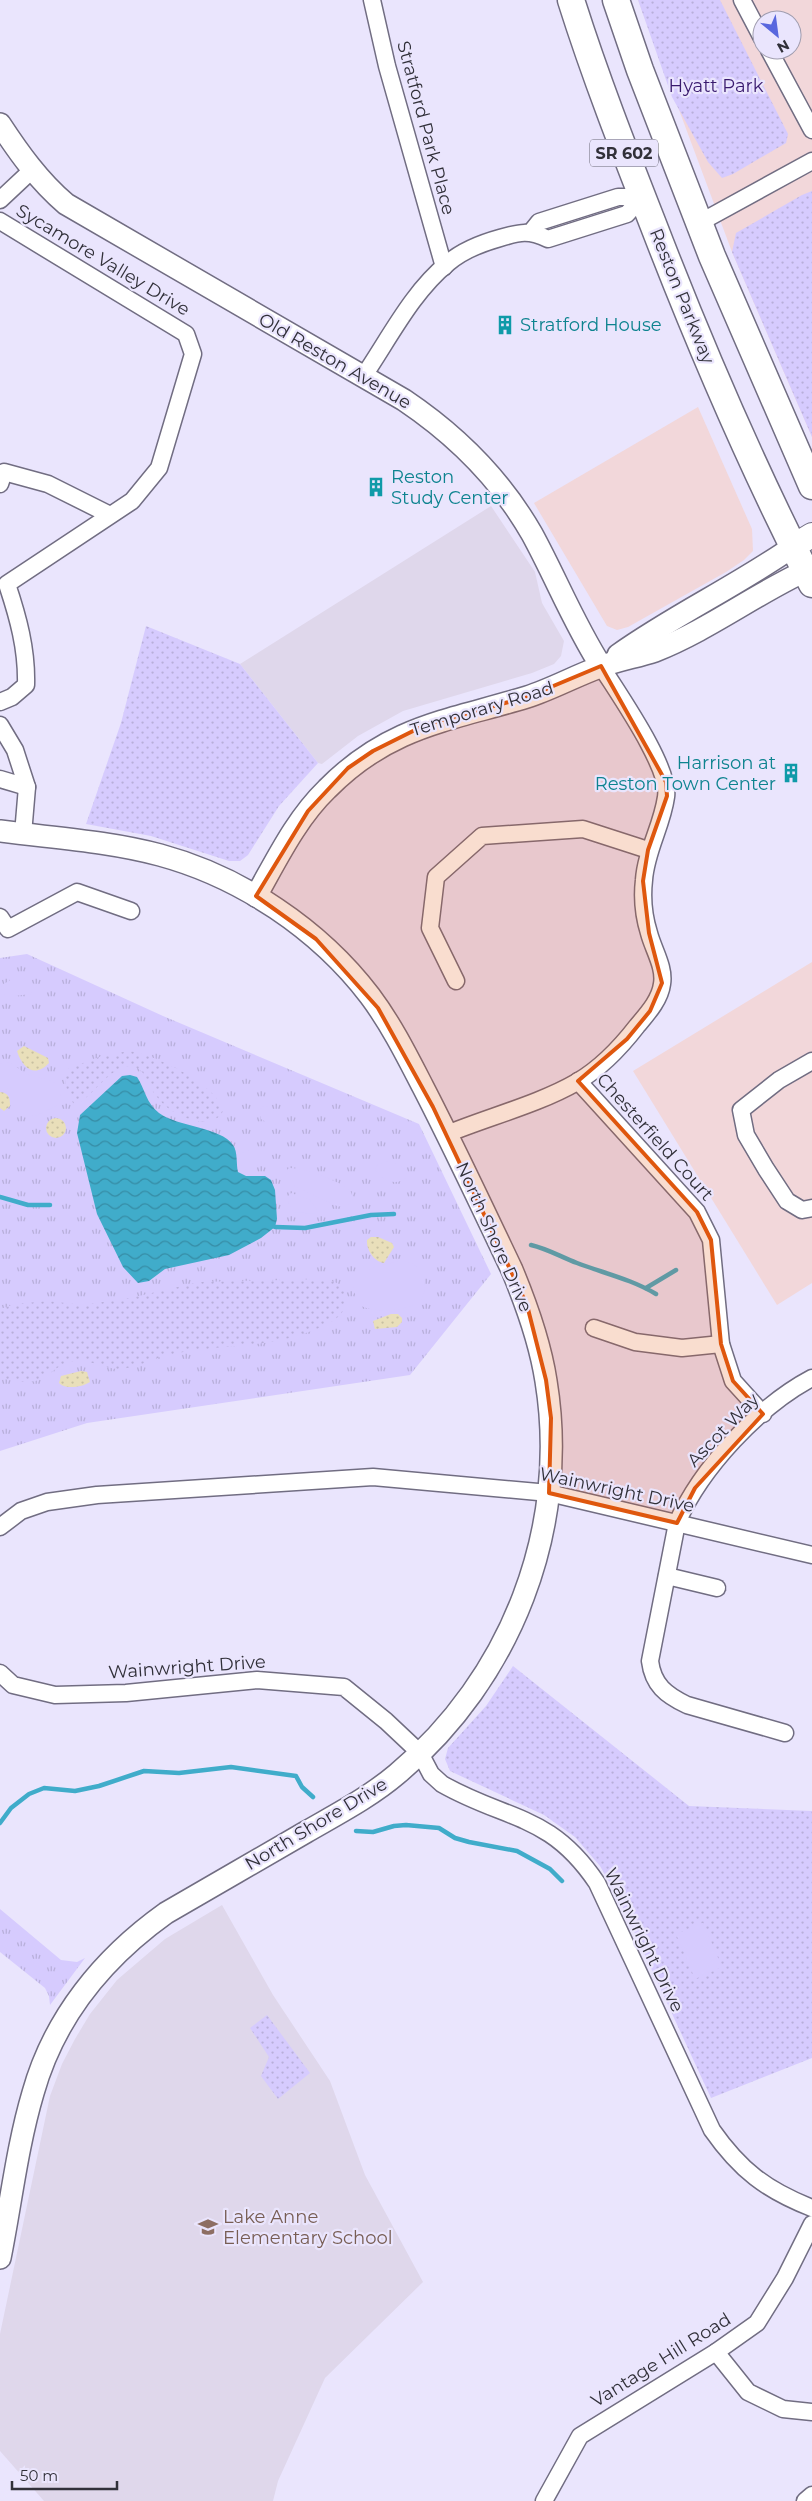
<svg xmlns="http://www.w3.org/2000/svg" width="812" height="2501" viewBox="0 0 812 2501" font-family="Montserrat,sans-serif">
<style>
.commercial{fill:#f2d7da;fill-rule:evenodd}
.education{fill:#dfd7eb}
.grass{fill:url(#grass-tufts)}
.sand{fill:url(#sand-dots)}
.park{fill:url(#park-dots)}
.pitch{fill:#d6cbfe}
.water{fill:url(#water-waves)}
.lines{fill:none;stroke-linecap:round;stroke-linejoin:round}
.stream{stroke:#40acca;stroke-width:4.5}
.minor-casing{stroke:#716d82;stroke-width:19}
.tertiary-casing{stroke:#716d82;stroke-width:24}
.secondary-casing{stroke:#716d82;stroke-width:26}
.primary-casing{stroke:#716d82;stroke-width:29}
.minor{stroke:#fff;stroke-width:16}
.tertiary{stroke:#fff;stroke-width:21}
.secondary{stroke:#fff;stroke-width:24}
.primary{stroke:#fff;stroke-width:26}
.marked{fill:#df570e;fill-opacity:0.2;stroke:#df570e;stroke-width:4;stroke-linejoin:round}
.labels{text-anchor:middle;dominant-baseline:central;stroke-width:4.5;stroke-linejoin:round;paint-order:stroke}
.shield{fill:#eae5fd;stroke:#686674;stroke-width:1}
.shield-label{font-size:16px;font-weight:bold;fill:#313039}
.park-label{font-size:18px;fill:#391a6e;stroke:#eae5fd}
.street-label{font-size:18px;fill:#313039;stroke:#eae5fd}
.culture-label{font-size:18px;fill:#0d838f;stroke:#eae5fd;text-anchor:start}
.education-label{font-size:18px;fill:#785e54;stroke:#eae5fd;text-anchor:start}
</style>
<defs>
<pattern id="grass-tufts" width="24" height="20" patternUnits="userSpaceOnUse" patternTransform="scale(1.25)"><rect width="24" height="20" fill="#d6cbfe"/><path d="M3 7l-1-3M5 7V3M7 7l1-3M15 17l-1-3M17 17v-4M19 17l1-3" fill="none" stroke="#b8afda"/></pattern>
<pattern id="sand-dots" width="8" height="8" patternUnits="userSpaceOnUse" patternTransform="scale(1.25)"><rect width="8" height="8" fill="#e9dfba"/><path d="M2 2h.1M6 6h.1" fill="none" stroke="#c8c0a1" stroke-width="1.8" stroke-linecap="round"/></pattern>
<pattern id="park-dots" width="8" height="8" patternUnits="userSpaceOnUse" patternTransform="scale(1.25)"><rect width="8" height="8" fill="#d6cbfe"/><path d="M2 2h.1M6 6h.1" fill="none" stroke="#b8afda" stroke-width="1.8" stroke-linecap="round"/></pattern>
<pattern id="water-waves" width="16" height="10" patternUnits="userSpaceOnUse" patternTransform="scale(1.25)"><rect width="16" height="10" fill="#40acca"/><path d="M0 5q4-4 8 0t8 0" fill="none" stroke="#368ca5"/></pattern>
</defs>
<rect width="100%" height="100%" fill="#eae5fd"/>
<g class="commercial">
<path d="M638,0H812V437L732,252ZM762,20H792V50H762Z"/>
<polygon points="698,407 752,529 753,551 744,560 726,572 628,627 617,630 607,626 534,503"/>
<polygon points="812,962 812,1283 777,1305 633,1071"/>
</g>
<g class="education">
<polygon points="491,506 535,572 542,603 564,641 561,656 554,664 532,673 403,711 358,736 322,764 318,763 240,664"/>
<polygon points="222,1905 273,1995 330,2081 365,2175 423,2282 325,2378 278,2481 273,2501 44,2501 0,2451 0,2334 50,2096 62,2064 75,2039 90,2014 117,1980 165,1939"/>
</g>
<g class="grass">
<polygon points="27,954 163,1016 419,1124 491,1274 410,1375 87,1423 0,1451 0,958"/>
<polygon points="0,1909 61,1960 77,1962 85,1958 50,2005 49,1996 45,1988 0,1952"/>
</g>
<g class="sand">
<path d="M24,1046L48,1058L49,1063C34,1079 22,1067 17,1051Z"/>
<path d="M0,1092C9,1093 10,1098 10,1106L4,1111L0,1108Z"/>
<circle cx="56" cy="1128" r="10"/>
<path d="M371,1237H378L392,1243L394,1247L384,1263C374,1262 366,1249 367,1240Z"/>
<polygon points="391,1314 398,1314 402,1318 402,1322 397,1327 375,1329 373,1321"/>
<path d="M81,1371L87,1372L90,1382C82,1387 66,1390 59,1383L61,1376Z"/>
</g>
<g class="park">
<polygon points="638,0 720,0 788,134 786,143 733,174 722,178 708,162 672,97"/>
<polygon points="812,191 812,437 732,252 736,233 802,195"/>
<polygon points="146,626 240,664 318,763 279,806 248,855 240,861 229,861 151,836 86,824 121,723"/>
<path d="M128,1051C152,1053 219,1085 223,1111C218,1121 208,1123 197,1121C174,1116 159,1104 148,1083C145,1078 143,1070 137,1068C114,1056 89,1105 74,1104C67,1096 64,1081 65,1070L99,1057Z"/>
<path d="M322,1279C333,1281 341,1282 345,1294C353,1318 318,1329 300,1335C259,1348 215,1345 173,1354C155,1357 136,1369 118,1369C103,1368 90,1359 74,1361C59,1363 53,1373 41,1379C28,1385 13,1381 0,1378V1309L15,1304L48,1301L83,1305L130,1298L199,1282Z"/>
<polygon points="513,1666 689,1806 812,1811 812,2058 711,2098 619,1899 600,1866 575,1837 544,1815 450,1771 445,1759 448,1748 486,1706"/>
<polygon points="267,2015 310,2073 278,2099 261,2076 269,2057 250,2028"/>
</g>
<g class="pitch">
<polygon points="25,978 34,984 31,994 6,997 1,989 2,985 12,979"/>
<path d="M9,1062C16,1065 21,1072 29,1075C42,1080 57,1077 61,1094L56,1106L35,1116L24,1112L14,1094L0,1083V1064Z"/>
<polygon points="264,1106 270,1107 280,1115 280,1120 276,1124 271,1125 261,1119 260,1109"/>
<circle cx="249" cy="1160" r="10"/>
<path d="M389,1161C397,1164 407,1166 407,1177C398,1187 379,1181 375,1168L378,1164Z"/>
<path d="M289,1168C300,1167 337,1180 347,1188C352,1191 353,1196 352,1202L343,1207L337,1206L290,1184L285,1179V1172Z"/>
<polygon points="291,1193 309,1199 318,1211 315,1214 294,1212 289,1205 288,1196"/>
<path d="M401,1261C423,1261 431,1285 420,1302C404,1311 378,1314 361,1306L353,1290C360,1265 380,1266 401,1261Z"/>
<polygon points="703,1923 722,1967 695,1979 676,1934"/>
</g>
<path class="water" d="M130,1075L137,1077C145,1089 146,1103 159,1113C178,1127 221,1127 233,1145C238,1152 236,1164 238,1172L246,1176H265L271,1180L275,1190L277,1219L275,1227L261,1238L229,1255L165,1269L149,1281L138,1283L123,1267L97,1214L77,1133L80,1115L122,1076Z"/>
<g class="lines">
<g class="stream">
<polyline points="0,1197 28,1205 50,1205"/>
<polyline points="275,1227 305,1228 371,1215 394,1214"/>
<path d="M531,1245C548,1249 561,1257 577,1263C603,1273 631,1279 656,1294"/>
<polyline points="646,1288 676,1270"/>
<polyline points="0,1823 11,1808 29,1794 44,1788 75,1791 99,1786 144,1771 179,1773 231,1767 296,1776 302,1787 313,1797"/>
<polyline points="356,1831 373,1832 394,1826 406,1825 439,1828 455,1838 469,1842 517,1851 550,1869 562,1881"/>
</g>
<defs>
<g id="minor">
<polyline points="372,0 387,66 444,267"/>
<polyline points="742,0 762,38"/>
<polyline points="769,50 812,130"/>
<polyline points="0,200 32,170"/>
<path d="M0,221L186,334L193,354L159,468L132,501L7,584C18,617 27,649 26,685L12,697L0,702"/>
<polyline points="699,223 812,161"/>
<polyline points="531,232 539,222 618,197 642,197"/>
<path d="M363,377C389,339 412,292 448,263C462,251 482,243 500,238C521,232 528,230 548,239L627,214L642,197"/>
<polyline points="0,484 4,472 48,484 110,515"/>
<polyline points="0,725 15,750 27,787 23,834"/>
<polyline points="0,779 27,787"/>
<polyline points="0,917 8,929 77,892 131,911"/>
<polyline points="456,981 430,928 436,877 482,836 583,829 648,850"/>
<polyline points="812,1061 779,1080 741,1110 746,1135 766,1169 787,1201 802,1210 812,1208"/>
<polyline points="578,1081 697,1212 711,1240 721,1344 733,1381 763,1414"/>
<path d="M447,1134C488,1117 539,1104 577,1082C601,1068 620,1048 637,1026C647,1014 660,1000 662,984C665,967 653,949 649,933C644,917 642,897 644,880C646,851 662,826 666,797C671,768 617,692 601,666"/>
<polyline points="594,1328 635,1342 682,1348 721,1344"/>
<polyline points="0,1527 21,1511 47,1502 97,1495 373,1477 549,1493 812,1555"/>
<polyline points="667,1576 717,1588"/>
<path d="M0,1673L13,1685L55,1695L126,1693L257,1680L344,1687L386,1721L420,1753L431,1774L442,1784C507,1821 550,1813 597,1883L712,2130C740,2170 766,2190 812,2208"/>
<path d="M785,1733L687,1705C666,1695 653,1685 650,1661L677,1523C701,1468 759,1406 812,1378"/>
<polyline points="716,2352 748,2392 783,2409 812,2412"/>
<polyline points="544,2501 580,2436 716,2352 757,2323 785,2278 812,2224"/>
<polyline points="805,2501 812,2495"/>
</g>
<g id="tertiary">
<path d="M0,124C19,153 39,181 66,204L404,400C456,435 501,480 532,534C556,578 574,624 601,666"/>
<path d="M618,655C674,615 737,586 794,546"/>
<path d="M0,831C53,838 108,841 160,855C241,877 319,929 370,996C391,1024 407,1056 423,1087C454,1147 483,1209 512,1270C527,1306 540,1342 546,1381C570,1528 511,1679 397,1774C370,1797 337,1814 306,1832C259,1859 213,1886 166,1913C103,1958 54,2018 33,2093C17,2147 11,2203 0,2258"/>
<path d="M256,896C277,859 296,819 327,789C389,726 448,721 527,697C552,689 575,676 600,667C618,660 637,657 655,651C708,630 754,595 805,571"/>
</g>
<polyline id="secondary" points="794,546 812,535"/>
<g id="primary">
<path d="M571,0C595,76 624,150 653,224C700,346 752,467 812,584"/>
<polyline points="616,0 640,70 712,256 812,486"/>
</g>
</defs>
<use href="#minor" class="minor-casing"/>
<use href="#tertiary" class="tertiary-casing"/>
<use href="#secondary" class="secondary-casing"/>
<use href="#primary" class="primary-casing"/>
<use href="#minor" class="minor"/>
<use href="#tertiary" class="tertiary"/>
<use href="#secondary" class="secondary"/>
<use href="#primary" class="primary"/>
</g>
<path class="marked" d="M601,666L666,782L667,796L648,850L643,881L649,933L662,983L650,1011L627,1039L578,1081L697,1212L711,1240L721,1344L733,1381L763,1414L695,1488L677,1523L549,1493L551,1418L546,1380L527,1305L433,1107L378,1008L316,939L256,896L308,811L348,768L373,751L427,724L527,697Z"/>
<defs>
<symbol id="building-bare" viewBox="-9 -9 18 18"><path d="M-4-6H4V6H1V3H-1V6H-4ZM-2.5-4.3h1.7v1.8h-1.7ZM.8-4.3h1.7v1.8H.8ZM-2.5-1h1.7V.8h-1.7ZM.8-1h1.7V.8H.8Z" fill="#0f9aa8" stroke="#eae5fd" stroke-width="2.5" paint-order="stroke"/></symbol>
<symbol id="school-bare" viewBox="-9 -9 18 18"><path d="M0-5L7-2L0 1L-7-2ZM-4 1L0 2.5L4 1V4Q0 6-4 4Z" fill="#8d6e63" stroke="#eae5fd" stroke-width="2.5" paint-order="stroke"/></symbol>
</defs>
<g fill-rule="evenodd">
<use href="#building-bare" x="491" y="311" width="28" height="28"/>
<use href="#building-bare" x="362" y="473" width="28" height="28"/>
<use href="#building-bare" x="777" y="759" width="28" height="28"/>
<use href="#school-bare" x="194" y="2213" width="28" height="28"/>
</g>
<g class="labels">
<rect class="shield" x="590" y="139.5" width="68" height="27" rx="4"/>
<g class="shield-label">
<text x="624" y="153">SR 602</text>
</g>
<g class="park-label">
<text x="716" y="86">Hyatt Park</text>
</g>
<g class="street-label">
<text transform="translate(426 128) rotate(75)">Stratford Park Place</text>
<text transform="translate(103 260) rotate(31)">Sycamore Valley Drive</text>
<text transform="translate(682 296) rotate(68)">Reston Parkway</text>
<text transform="translate(335 361) rotate(30)">Old Reston Avenue</text>
<text transform="translate(482 709) rotate(-17)">Temporary Road</text>
<text transform="translate(655 1137) rotate(48)">Chesterfield Court</text>
<text transform="translate(494 1237) rotate(66)">North Shore Drive</text>
<text transform="translate(723 1430) rotate(-46)">Ascot Way</text>
<text transform="translate(617 1490) rotate(12)">Wainwright Drive</text>
<text transform="translate(187 1667) rotate(-4)">Wainwright Drive</text>
<text transform="translate(316 1824) rotate(-31)">North Shore Drive</text>
<text transform="translate(644 1940) rotate(64)">Wainwright Drive</text>
<text transform="translate(661 2360) rotate(-32)">Vantage Hill Road</text>
</g>
<g class="culture-label">
<text x="520" y="325">Stratford House</text>
<text x="391" y="477">Reston<tspan x="391" dy="21">Study Center</tspan></text>
<text x="776" y="763" text-anchor="end">Harrison at<tspan x="776" dy="21">Reston Town Center</tspan></text>
</g>
<g class="education-label">
<text x="223" y="2217">Lake Anne<tspan x="223" dy="21">Elementary School</tspan></text>
</g>
</g>
<g transform="translate(777 35) rotate(151)"><circle r="24" fill="#eae5fd" stroke="#a09daf"/>
<path d="M0-4L9 19L0 12L-9 19Z" fill="#5967de"/>
<text y="-8" font-size="14" font-weight="bold" text-anchor="middle" fill="#313039">N</text>
</g>
<path d="M12 2481v8h105v-8" fill="none" stroke="#313039" stroke-width="2.5"/>
<text x="20" y="2481" font-size="15" fill="#313039" stroke="#eae5fd" stroke-width="4" paint-order="stroke">50 m</text>
</svg>
